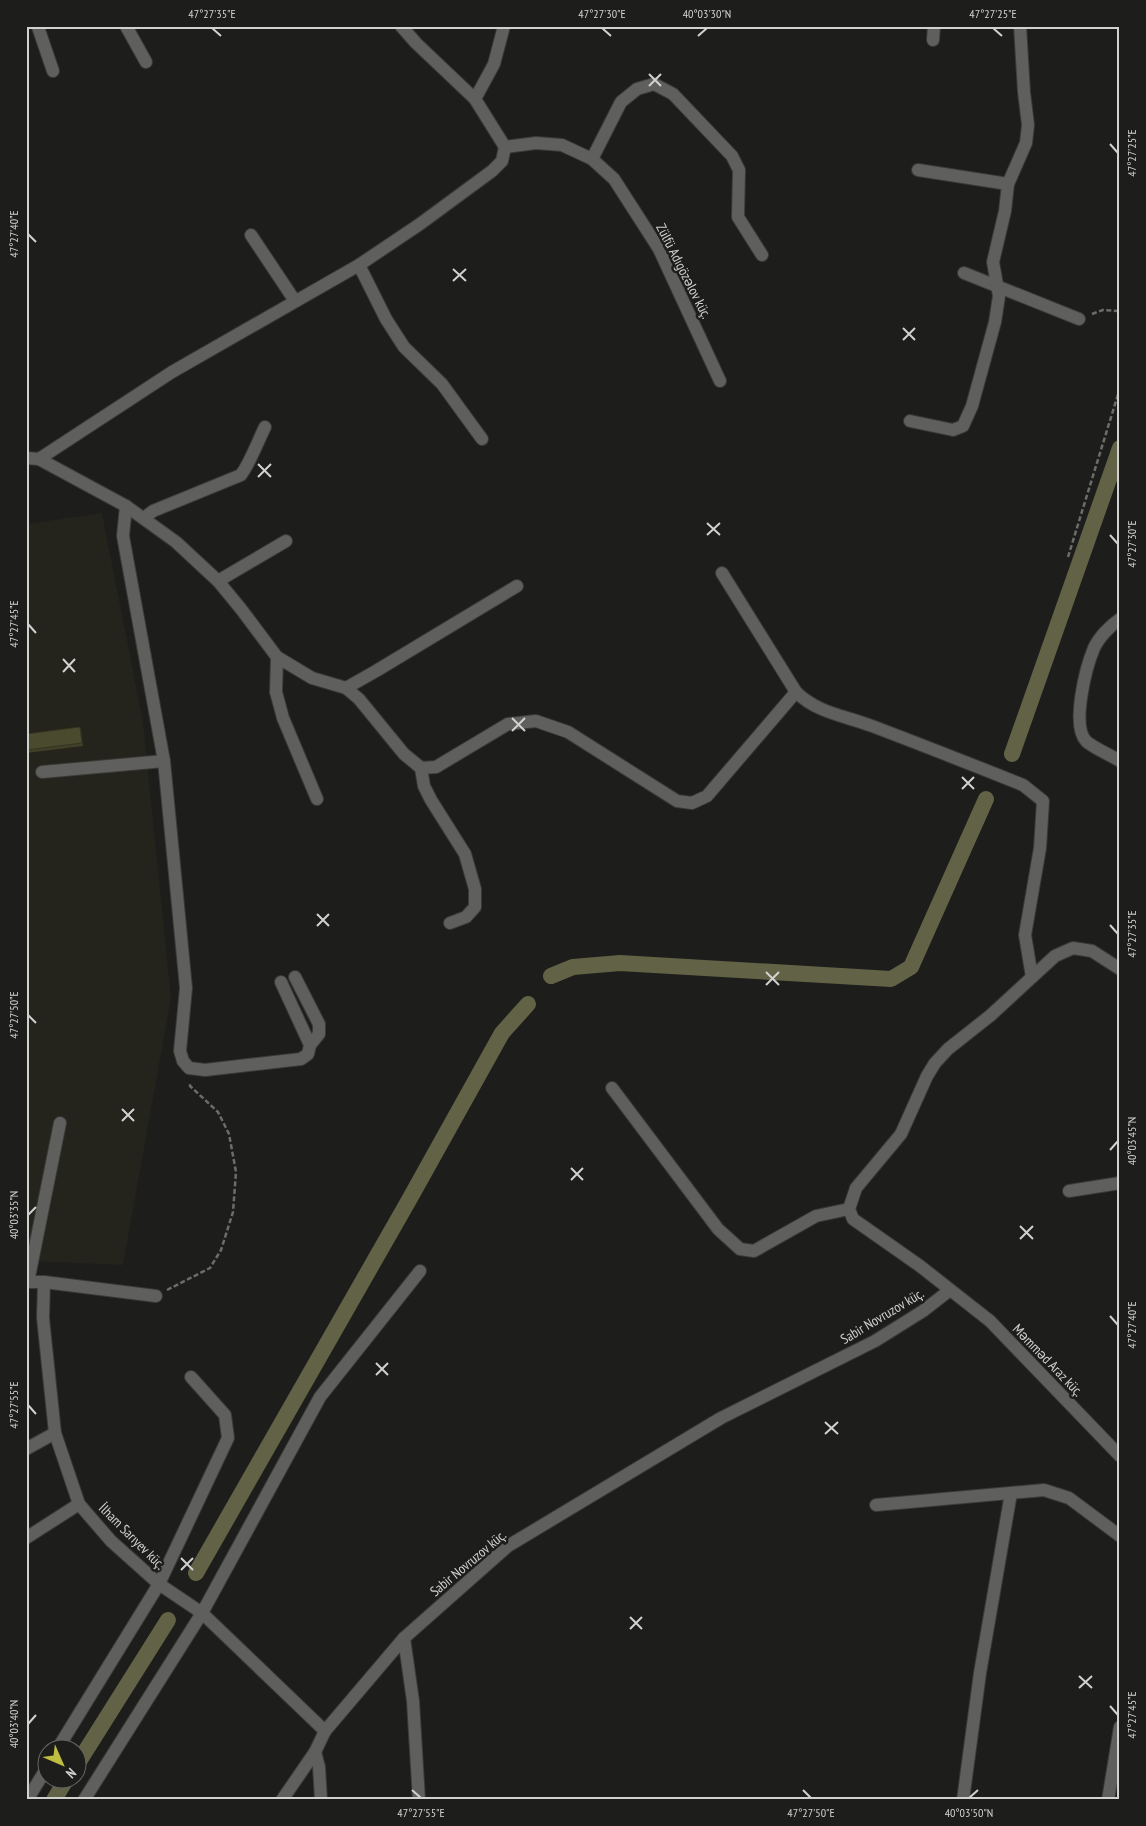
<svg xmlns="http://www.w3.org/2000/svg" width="1146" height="1826" viewBox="0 0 1146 1826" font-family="'PT Sans Narrow',sans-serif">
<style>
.built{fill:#24241c}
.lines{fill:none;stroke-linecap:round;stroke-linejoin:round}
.canal{stroke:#626246;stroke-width:16}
.minor-casing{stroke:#3a3a38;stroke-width:14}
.path{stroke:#6c6c6a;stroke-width:2.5;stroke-dasharray:5 2.5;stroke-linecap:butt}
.minor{stroke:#5f5f5d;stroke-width:12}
.wall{fill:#404028}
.building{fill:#4a4a2f;stroke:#343421}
.ticks{fill:none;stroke:#d1d1cf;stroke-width:2}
.labels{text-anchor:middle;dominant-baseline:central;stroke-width:5;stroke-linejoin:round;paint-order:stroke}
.street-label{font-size:14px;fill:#d1d1cf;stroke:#1d1d1b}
.neatline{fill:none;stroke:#d1d1cf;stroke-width:2}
.ticks-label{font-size:12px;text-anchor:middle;fill:#d1d1cf}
</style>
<rect width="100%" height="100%" fill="#1d1d1b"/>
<polygon class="built" points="102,513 143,722 171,998 123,1265 26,1261 26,524"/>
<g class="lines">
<g class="canal">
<polyline points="1012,754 1120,448"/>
<polyline points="551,976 573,967 620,963 891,979 911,967 986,799"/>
<polyline points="196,1573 409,1200 502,1033 528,1004"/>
<polyline points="78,1763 168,1620"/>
<polyline points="54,1800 67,1778"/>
</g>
<defs>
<g id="minor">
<polyline points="126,26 146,62"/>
<polyline points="401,26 416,43 475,99 505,147"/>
<polyline points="38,27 53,71"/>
<polyline points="933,40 934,26"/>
<polyline points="475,99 494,64 504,26"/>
<polyline points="505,147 536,143 562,145 592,159 614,179 659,249 720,381"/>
<polyline points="592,159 621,102 637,89 654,84 673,94 732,156 739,170 738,217 762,255"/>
<polyline points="918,170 1008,184"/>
<polyline points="251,235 295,301"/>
<polyline points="359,265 386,319 404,347 442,384 482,439"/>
<polyline points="964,273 1079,319"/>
<polyline points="910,421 953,430 963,426 972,406 995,322 999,296 993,262 1005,211 1008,184 1026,143 1028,125 1024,92 1020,26"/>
<polyline points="26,458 39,459 172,372 359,265 420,224 492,171 502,161 505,147"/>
<polyline points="39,459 126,506 176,542 218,581 241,609 277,657 312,678 346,688 359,699 404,754 421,768 436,767 508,724 536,721 568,732 677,801 692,803 707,796 796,692"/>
<polyline points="126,506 123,536 164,761 186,988 180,1051 183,1061 189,1068 205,1070 301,1059 308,1054 310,1045 281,982"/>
<path d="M144,518L153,511L241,475C251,461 257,443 265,427"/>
<path d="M722,573L796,692C817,713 846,716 872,726C922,745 973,765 1023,785L1043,801L1040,848L1025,935L1032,977"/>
<polyline points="218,581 286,541"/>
<path d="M1120,619C1111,625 1099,637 1094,648C1086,667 1071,725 1086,741C1092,747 1112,756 1120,761"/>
<polyline points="277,657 276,692 283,718 317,799"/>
<polyline points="346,688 376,671 517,586"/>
<polyline points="421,768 424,786 431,800 465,854 475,889 475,907 466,917 450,923"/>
<polyline points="42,772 164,761"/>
<polyline points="1120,969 1092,951 1073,948 1055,956 991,1015 948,1049 935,1063 927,1076 901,1134 856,1188 849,1209 853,1219 920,1266 990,1321 1120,1456"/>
<polyline points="295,977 319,1024 319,1034 310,1045"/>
<polyline points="612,1088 718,1229 740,1249 754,1251 816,1216 849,1209"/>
<polyline points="1069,1191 1120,1183"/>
<polyline points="26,1282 44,1282 43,1318 55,1433 79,1504 111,1541 159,1584 202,1613 325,1731"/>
<polyline points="28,1282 60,1123"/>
<polyline points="44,1282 156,1296"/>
<polyline points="26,1449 55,1433"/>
<polyline points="876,1505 1044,1490 1069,1498 1120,1536"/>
<polyline points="26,1538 79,1504"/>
<polyline points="404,1638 413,1701 419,1800"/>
<polyline points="58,1748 159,1584 228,1438 225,1415 191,1377"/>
<polyline points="315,1752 319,1767 321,1800"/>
<polyline points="27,1800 48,1766"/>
<polyline points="84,1800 202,1613 320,1397 420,1271"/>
<polyline points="282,1800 315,1752 325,1731 404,1638 508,1546 721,1418 875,1341 923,1311 950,1290"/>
<polyline points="963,1800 980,1673 1011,1493"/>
<polyline points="1108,1800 1120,1727"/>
</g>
</defs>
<use href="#minor" class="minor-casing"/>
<g class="path">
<polyline points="1092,314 1103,310 1120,311"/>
<polyline points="1068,557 1120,388"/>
<polyline points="167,1290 210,1268 221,1250 233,1212 236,1172 229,1134 218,1112 190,1086 190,1082"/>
</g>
<use href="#minor" class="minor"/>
</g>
<polygon class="wall" points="80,727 81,730 83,746 26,753 26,734"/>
<polygon class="building" points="80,727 82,743 26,750 26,734"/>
<path class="ticks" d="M212,28L221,36M602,28L611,36M993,28L1002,36M698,36L707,28M649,74L661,86M649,86L661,74M1110,144L1118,153M28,234L36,242M453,269L466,281M453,281L466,269M903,328L915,340M903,340L915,328M258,464L271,477M258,477L271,464M707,523L720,535M707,535L720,523M1110,535L1118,544M28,624L36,633M63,659L75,672M63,672L75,659M512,718L525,731M512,731L525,718M962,777L974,789M962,789L974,777M317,914L329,926M1110,925L1118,934M317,926L329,914M766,972L779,985M766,985L779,972M28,1015L36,1023M122,1109L134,1121M122,1121L134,1109M1110,1150L1118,1141M571,1168L583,1180M571,1180L583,1168M28,1215L36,1207M1020,1226L1033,1239M1020,1239L1033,1226M1110,1316L1118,1325M376,1363L388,1375M376,1375L388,1363M28,1405L36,1414M825,1422L838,1434M825,1434L838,1422M181,1558L193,1570M181,1570L193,1558M630,1617L642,1629M630,1629L642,1617M1079,1676L1092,1688M1079,1688L1092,1676M1110,1706L1118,1715M28,1724L36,1715M412,1790L421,1798M803,1790L811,1798M969,1798L978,1790"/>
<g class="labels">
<g class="street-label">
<text transform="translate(684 271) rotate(63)">Zülfü Adıgözəlov küç.</text>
<text transform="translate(882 1316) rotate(-31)">Sabir Novruzov küç.</text>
<text transform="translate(1048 1360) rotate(46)">Məmməd Araz küç.</text>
<text transform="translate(132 1536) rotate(45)">İlham Sarıyev küç.</text>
<text transform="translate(468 1563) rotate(-40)">Sabir Novruzov küç.</text>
</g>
</g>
<rect width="1146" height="1826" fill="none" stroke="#1d1d1b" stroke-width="55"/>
<g transform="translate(62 1764) rotate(135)"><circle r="24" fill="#1d1d1b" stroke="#656563"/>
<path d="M0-4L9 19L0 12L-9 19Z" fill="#c0be40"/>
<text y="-8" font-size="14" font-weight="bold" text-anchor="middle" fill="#d1d1cf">N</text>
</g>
<rect x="28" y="28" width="1090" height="1770" class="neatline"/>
<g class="ticks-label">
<text x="212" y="18">47°27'35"E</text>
<text x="602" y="18">47°27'30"E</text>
<text x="707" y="18">40°03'30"N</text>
<text x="993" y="18">47°27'25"E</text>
<text transform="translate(1132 153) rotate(-90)" y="4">47°27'25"E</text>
<text transform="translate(14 234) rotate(-90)" y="4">47°27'40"E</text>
<text transform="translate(1132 544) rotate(-90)" y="4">47°27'30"E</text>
<text transform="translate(14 624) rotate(-90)" y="4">47°27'45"E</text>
<text transform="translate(1132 934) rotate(-90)" y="4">47°27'35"E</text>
<text transform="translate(14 1015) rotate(-90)" y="4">47°27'50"E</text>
<text transform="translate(1132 1141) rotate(-90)" y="4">40°03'45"N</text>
<text transform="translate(14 1215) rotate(-90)" y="4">40°03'35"N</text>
<text transform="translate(1132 1325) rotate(-90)" y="4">47°27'40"E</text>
<text transform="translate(14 1405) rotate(-90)" y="4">47°27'55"E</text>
<text transform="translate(1132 1715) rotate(-90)" y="4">47°27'45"E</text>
<text transform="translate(14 1724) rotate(-90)" y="4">40°03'40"N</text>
<text x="421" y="1817">47°27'55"E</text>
<text x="811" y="1817">47°27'50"E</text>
<text x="969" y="1817">40°03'50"N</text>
</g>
</svg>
